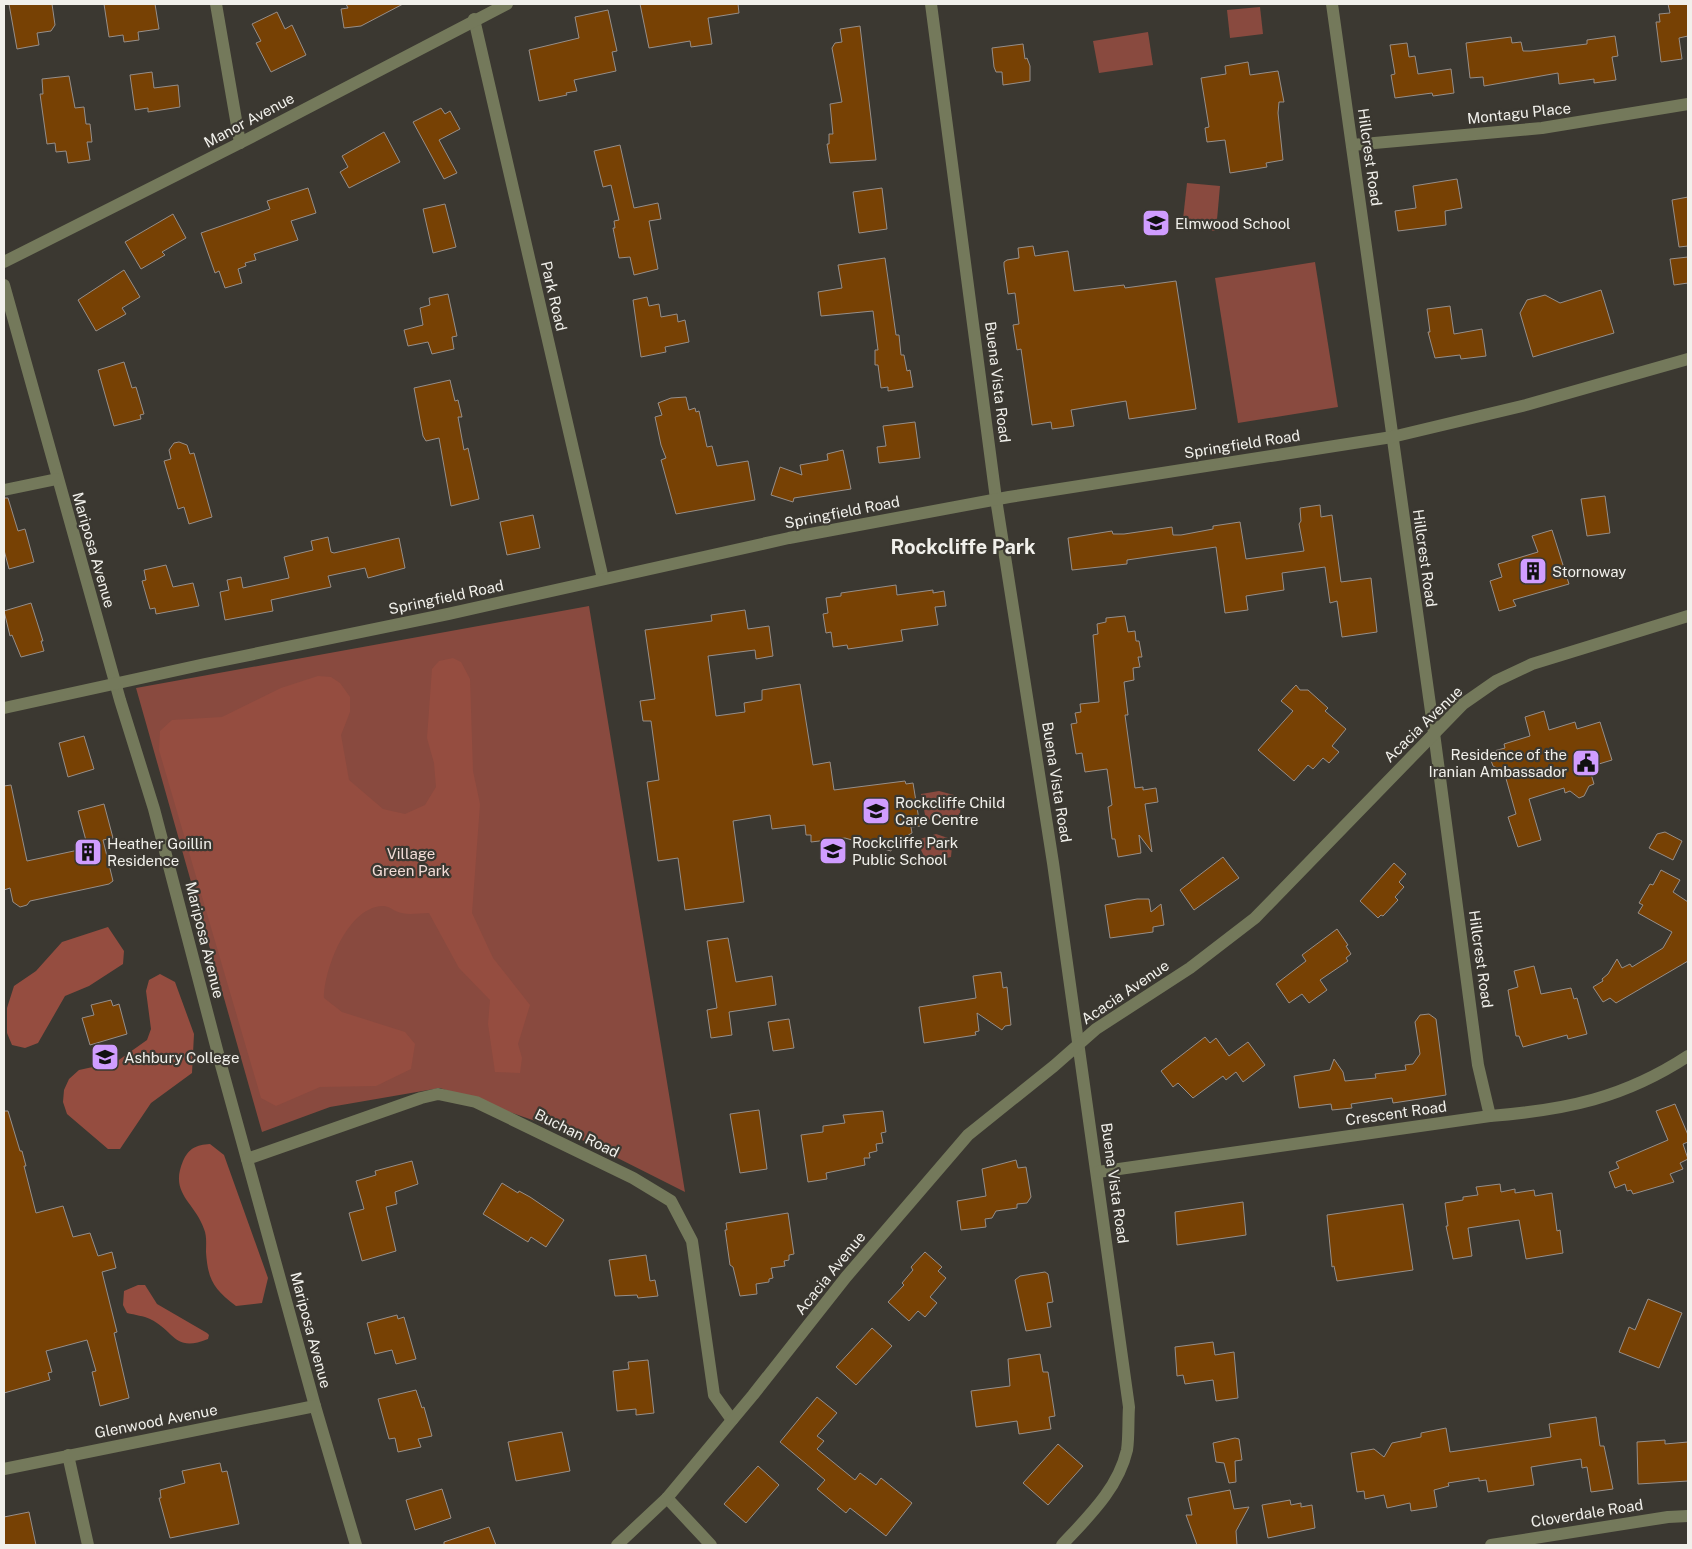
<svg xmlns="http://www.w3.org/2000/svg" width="1692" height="1549" viewBox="0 0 1692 1549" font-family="'Public Sans',sans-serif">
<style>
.green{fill:#894a3f}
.forest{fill:#954d40}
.building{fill:#774104;stroke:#968e89}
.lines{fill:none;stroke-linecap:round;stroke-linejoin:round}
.minor{stroke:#74795b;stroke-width:12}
.labels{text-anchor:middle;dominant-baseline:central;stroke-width:4.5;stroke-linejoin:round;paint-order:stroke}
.street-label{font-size:15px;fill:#f1f0eb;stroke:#3b3831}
.poi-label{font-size:15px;fill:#f1f0eb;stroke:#3b3831;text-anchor:start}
.park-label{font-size:15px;fill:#f2dcd7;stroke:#3b3831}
.district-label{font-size:20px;font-weight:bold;fill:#f1f0eb;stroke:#3b3831}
</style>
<rect width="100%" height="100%" fill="#3b3831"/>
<g class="green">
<polygon points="1260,7 1263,34 1230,38 1227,10"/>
<polygon points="1148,32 1153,65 1099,73 1093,41"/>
<polygon points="1187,183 1220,186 1216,231 1182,228"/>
<polygon points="1315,262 1338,407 1238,423 1215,278"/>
<polygon points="589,606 685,1192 564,1131 440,1088 330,1107 262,1132 136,688"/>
<polygon points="939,791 954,795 961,800 960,815 926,820 921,794"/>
<polygon points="936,834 948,838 952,847 951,857 933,861 926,860 919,846 920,839"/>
</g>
<g class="forest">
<path d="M453,658L461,662L470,679L473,771L480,804L472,913L493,958L530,1005L518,1044L522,1058L520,1073L495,1072L488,1024L490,1000L459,968L429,913C420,913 410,915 402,913C394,912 390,905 381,906C347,909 324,969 324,998L342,1012L405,1032L415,1044L411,1069L376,1086L320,1087L276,1106L261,1098L159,750L160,731L172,720L222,717L281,688L318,676L331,677L340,683L350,697V712L341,735L349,780L383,809L405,814L425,805L436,787L434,763L427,738L432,669L439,661Z"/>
<polygon points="108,927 124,951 123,964 89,986 65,996 38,1043 25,1048 12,1045 7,1033 7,1008 14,986 36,971 62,942"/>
<polygon points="160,974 175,982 194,1034 192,1073 151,1103 120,1149 108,1149 67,1114 63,1102 64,1090 69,1079 79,1070 116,1062 147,1040 151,1029 146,991 149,980"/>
<path d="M210,1144L224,1155L268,1278L262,1303L236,1306C214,1289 208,1281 206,1252C206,1245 207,1236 204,1229C195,1202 169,1194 183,1161C189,1148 196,1145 210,1144Z"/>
<path d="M138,1285H145L157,1304L207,1333L209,1335L208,1339C174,1353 175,1331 150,1319C144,1316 135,1315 127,1313L123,1305L124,1291Z"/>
</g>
<g class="building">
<polygon points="9,4 52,4 55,25 51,31 37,33 39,45 17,49"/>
<polygon points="104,4 155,4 159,29 138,32 139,40 124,42 123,35 109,37"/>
<polygon points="346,4 403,4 361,26 344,28 341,9 348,8"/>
<polygon points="640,4 738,4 739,13 708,18 712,44 691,47 690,41 649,48"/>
<polygon points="1668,4 1688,4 1688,36 1679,38 1682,59 1661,62 1656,22 1660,22 1659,14 1670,13"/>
<polygon points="608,10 617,51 612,52 616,71 574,80 577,91 566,93 567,95 539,101 529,50 579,38 575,17"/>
<polygon points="277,12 285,29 292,25 306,55 271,72 256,43 261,41 252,24"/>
<polygon points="860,26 876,160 830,163 827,144 829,144 829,134 833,134 830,104 842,102 832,48 835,43 842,42 840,29"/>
<polygon points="1615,36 1618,56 1612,57 1616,80 1594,83 1594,79 1559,84 1558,73 1484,86 1483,77 1470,78 1466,43 1511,37 1512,43 1521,42 1523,51 1531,51 1587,44 1587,40"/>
<polygon points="1407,43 1409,57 1415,56 1418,74 1451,69 1454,93 1433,96 1432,93 1395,98 1391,75 1395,74 1390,45"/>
<polygon points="1023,44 1025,59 1027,58 1030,66 1030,81 1003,85 1002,72 996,72 994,67 992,48"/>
<polygon points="1248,62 1250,75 1278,71 1284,102 1279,102 1278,113 1283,160 1266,163 1267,167 1230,173 1225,140 1207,142 1205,128 1209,127 1201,78 1226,74 1225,66"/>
<polygon points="152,72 154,88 178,85 180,107 148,112 148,108 135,110 130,75"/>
<polygon points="69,76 75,108 84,107 86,124 90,124 92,142 87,142 90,160 68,163 66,151 56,152 55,143 47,144 40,94 43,94 42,79"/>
<polygon points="441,108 445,114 450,111 460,129 439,140 457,173 444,179 413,122"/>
<polygon points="384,132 400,162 349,188 340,172 348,167 342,156"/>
<polygon points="620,145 634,208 658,203 661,219 649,221 658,269 634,275 630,257 619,258 613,228 615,228 614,221 619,220 611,185 603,187 594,151"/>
<polygon points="1457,179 1462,208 1445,211 1446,225 1398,231 1395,211 1416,208 1413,186"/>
<polygon points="308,188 316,213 291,221 298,240 254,254 256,260 245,263 246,266 238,269 242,283 225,288 219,271 215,273 201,233 270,209 267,201"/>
<polygon points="882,188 887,229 859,233 853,192"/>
<polygon points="1688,197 1688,246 1679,247 1672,200"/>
<polygon points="445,204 456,247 433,253 423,209"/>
<polygon points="173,214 186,238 162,252 165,255 141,269 125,242"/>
<polygon points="1033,246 1035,256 1068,251 1074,291 1124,285 1125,288 1176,281 1196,409 1129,419 1126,401 1071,410 1074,426 1052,429 1051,422 1032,425 1021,349 1017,350 1013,325 1019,324 1015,293 1008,294 1004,266 1004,262 1007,260 1019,258 1018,248"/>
<polygon points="1688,257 1688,283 1674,285 1670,259"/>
<polygon points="885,258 896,335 899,335 901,355 904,355 907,371 910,370 913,387 888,391 888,387 881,388 878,365 875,365 875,350 878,350 873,311 821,316 818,292 842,288 838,265"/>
<polygon points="124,270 140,297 122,308 126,314 96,331 78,300"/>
<polygon points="1601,290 1614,333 1533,357 1520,313 1527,300 1545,295 1560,303"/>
<polygon points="448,294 457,336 452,337 454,349 432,354 428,342 408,346 404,330 423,325 420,308 430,305 429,298"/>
<polygon points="647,297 649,306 659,304 661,317 677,314 678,322 685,320 689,342 665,347 666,352 641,357 633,300"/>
<polygon points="1450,306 1454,334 1482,329 1486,356 1461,359 1460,355 1435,358 1428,332 1430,332 1427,309"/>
<polygon points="124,362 132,388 136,387 144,414 140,415 141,419 114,426 98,370"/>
<polygon points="450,380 455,401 458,400 462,417 458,417 464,450 468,448 479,499 451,506 439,438 426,441 423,436 414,388"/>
<polygon points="686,397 689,410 695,408 696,412 699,411 707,447 712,446 717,466 748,461 755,500 676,514 661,460 666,458 661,445 655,417 662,415 658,403 671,398"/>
<polygon points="915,422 920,458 879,463 877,447 886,446 883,426"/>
<polygon points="179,442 187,445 190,454 194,453 212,517 189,524 184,507 178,509 164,461 171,459 169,450 174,443"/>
<polygon points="843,450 851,489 794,498 793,502 771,495 780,467 802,475 800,465 828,460 827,454"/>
<polygon points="1605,496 1610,533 1587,536 1581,499"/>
<polygon points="4,498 8,498 18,531 25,529 34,562 9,569 4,550"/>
<polygon points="1320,505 1321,517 1332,515 1341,582 1371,578 1377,632 1342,637 1337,601 1330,603 1325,567 1282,573 1284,590 1246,596 1248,610 1225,613 1216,547 1127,560 1127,564 1072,570 1068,538 1112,531 1113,534 1124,534 1172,527 1173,535 1181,535 1213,529 1213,526 1240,522 1246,559 1304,551 1299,524 1301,521 1300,508"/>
<polygon points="533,515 540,548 507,555 500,522"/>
<polygon points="1552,530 1569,584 1513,600 1516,606 1499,611 1490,581 1502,577 1498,564 1538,552 1532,536"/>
<polygon points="328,537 331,552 334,553 399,538 405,568 368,578 365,568 328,576 331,587 271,600 273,611 225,620 220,592 229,590 227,580 241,577 243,588 289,578 284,557 313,550 311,541"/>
<polygon points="166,565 173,587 193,583 199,606 156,614 155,608 150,609 142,581 146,580 144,570"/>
<polygon points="896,585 897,595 933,590 933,593 944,591 946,606 935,607 938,625 901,630 903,641 848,649 847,645 833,647 831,632 826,633 823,614 828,613 826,598 841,596 841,593"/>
<polygon points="31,603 43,641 41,641 44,651 21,657 12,635 10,636 4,611"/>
<polygon points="745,610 748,629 769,626 773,656 756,659 755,650 708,656 716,716 745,712 744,703 762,700 762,690 800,684 813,765 830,762 834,790 905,781 906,784 913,783 920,826 911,827 912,833 894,843 891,851 845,838 811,842 811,835 806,835 805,825 772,829 770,815 733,821 744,902 685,910 678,858 658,861 647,782 659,780 651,721 643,721 640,701 655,699 645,630 712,621 711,615"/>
<polygon points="1125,616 1128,632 1135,631 1136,641 1139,641 1142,657 1138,657 1140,667 1133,668 1134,680 1124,682 1128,715 1125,715 1135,788 1143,787 1143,790 1156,788 1158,802 1145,804 1152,852 1139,835 1141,853 1118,857 1115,839 1112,839 1108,807 1112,805 1107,769 1085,772 1082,753 1076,754 1071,724 1077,723 1075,713 1081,712 1080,704 1099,702 1093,635 1098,634 1097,624 1106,622 1106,618"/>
<polygon points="1296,685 1300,690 1308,690 1328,708 1325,711 1346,729 1332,746 1339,752 1329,763 1323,758 1313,769 1308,765 1294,781 1258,750 1293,711 1281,701"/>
<polygon points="1544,711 1549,730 1575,722 1577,729 1600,722 1612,760 1589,767 1594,784 1589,786 1584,796 1579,798 1570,791 1565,793 1564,788 1529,799 1541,840 1518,847 1508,817 1516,814 1505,775 1502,776 1501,770 1493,766 1490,758 1494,751 1505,748 1504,744 1530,736 1525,717"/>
<polygon points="84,736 94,769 68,777 59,743"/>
<polygon points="11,785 27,861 88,848 78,811 104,804 113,838 103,840 113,881 109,884 30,901 27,905 20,907 13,902 10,888 4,890 4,786"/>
<polygon points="1665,832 1682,841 1673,860 1649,848 1657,834"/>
<polygon points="1223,857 1239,878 1194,910 1180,890"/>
<polygon points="1394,863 1406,874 1399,882 1404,887 1395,897 1398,900 1383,916 1381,915 1378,918 1360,901"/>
<polygon points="1661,870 1680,880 1673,892 1688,902 1688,961 1616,1003 1610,998 1603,1002 1593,987 1603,981 1602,979 1608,974 1617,959 1622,968 1630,964 1632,967 1663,948 1672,932 1638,913 1643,905 1639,903 1650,884 1653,885"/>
<polygon points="1137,899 1149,899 1151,912 1161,904 1164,925 1153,927 1153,932 1110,938 1105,905"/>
<polygon points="1337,929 1348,945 1346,946 1351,954 1346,958 1348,961 1320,980 1327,990 1309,1003 1302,994 1289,1003 1276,984 1306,961 1302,955"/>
<polygon points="728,938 736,982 772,976 776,1005 729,1012 732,1035 711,1038 707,1010 717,1008 707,941"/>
<polygon points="1534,966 1541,994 1571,988 1574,999 1577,998 1587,1034 1568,1039 1567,1035 1523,1047 1519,1036 1516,1036 1508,990 1518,987 1514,971"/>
<polygon points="1001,972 1003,988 1007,987 1011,1025 1005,1026 1002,1030 977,1013 979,1031 975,1032 976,1035 924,1043 919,1007 976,998 973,976"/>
<polygon points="111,1000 113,1006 119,1004 127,1034 90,1045 82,1018 94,1015 91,1005"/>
<polygon points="1429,1014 1436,1019 1446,1095 1393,1103 1392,1098 1351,1104 1352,1108 1332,1110 1331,1104 1299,1108 1294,1076 1330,1070 1334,1059 1343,1072 1345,1081 1376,1078 1375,1074 1406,1070 1405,1065 1413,1064 1420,1054 1415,1022 1420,1015"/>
<polygon points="789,1019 794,1048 773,1051 768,1022"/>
<polygon points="1205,1037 1210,1043 1216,1038 1229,1056 1248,1042 1265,1065 1243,1082 1236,1072 1226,1080 1223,1076 1193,1098 1178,1083 1173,1087 1161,1071"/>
<polygon points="1675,1104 1688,1135 1688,1142 1683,1144 1688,1159 1680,1163 1683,1169 1670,1174 1674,1182 1633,1194 1631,1190 1627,1191 1625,1184 1615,1188 1609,1172 1619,1168 1616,1162 1668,1140 1656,1111"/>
<polygon points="759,1110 767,1169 740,1173 730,1114"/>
<polygon points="4,1111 8,1111 20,1151 22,1151 26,1166 24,1166 36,1213 63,1206 73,1237 90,1233 98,1256 112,1252 116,1268 102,1272 117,1332 114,1333 129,1398 100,1406 92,1372 96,1371 87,1340 46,1351 52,1372 48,1373 50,1380 4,1393"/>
<polygon points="883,1111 886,1132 881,1133 883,1143 876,1144 877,1151 869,1153 870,1158 864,1158 865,1165 826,1173 827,1179 808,1182 801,1135 823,1132 823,1126 845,1123 843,1115"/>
<polygon points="1016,1160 1018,1168 1026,1167 1031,1197 1027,1203 1017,1204 1017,1208 996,1211 992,1218 985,1219 986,1227 961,1230 957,1201 986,1196 982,1169"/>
<polygon points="412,1161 418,1184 395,1192 397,1204 386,1207 396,1251 362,1261 349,1213 364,1209 356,1181 376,1175 375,1171"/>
<polygon points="502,1183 518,1193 519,1191 530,1197 564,1220 546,1247 531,1237 528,1242 483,1214"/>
<polygon points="1500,1184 1501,1192 1515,1189 1515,1193 1534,1190 1535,1196 1552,1193 1557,1231 1560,1230 1563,1253 1526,1259 1519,1220 1468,1228 1472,1256 1453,1259 1446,1226 1448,1226 1445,1203 1463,1200 1463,1197 1478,1195 1476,1187"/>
<polygon points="1243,1202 1246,1235 1177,1245 1175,1212"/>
<polygon points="1403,1204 1413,1270 1337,1281 1334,1266 1332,1267 1327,1215"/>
<polygon points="788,1213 794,1254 789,1255 789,1260 784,1261 785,1266 771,1268 773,1278 769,1279 769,1282 756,1284 757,1294 740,1296 733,1267 730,1265 725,1230 727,1230 726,1223"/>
<polygon points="925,1252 942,1267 938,1271 946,1278 930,1297 937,1303 925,1317 918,1311 909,1321 888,1302 904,1285 902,1283 913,1270 911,1267"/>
<polygon points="646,1255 650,1281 655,1280 658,1296 638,1298 637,1295 615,1296 609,1260"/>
<polygon points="1045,1272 1048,1274 1053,1302 1047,1303 1051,1327 1026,1331 1015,1280 1020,1276"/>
<polygon points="1648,1299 1682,1313 1659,1368 1619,1352 1629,1327 1635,1330"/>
<polygon points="397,1315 398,1319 404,1317 416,1359 396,1364 392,1350 375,1354 367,1323"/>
<polygon points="872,1328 892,1346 856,1385 836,1367"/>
<polygon points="1213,1342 1215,1355 1234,1352 1238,1398 1216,1401 1213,1380 1185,1384 1183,1375 1177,1376 1175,1347"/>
<polygon points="1040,1354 1043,1372 1048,1372 1055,1416 1049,1417 1051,1429 1019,1434 1017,1421 976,1427 971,1391 1010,1386 1008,1359"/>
<polygon points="648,1360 654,1413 636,1415 636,1409 617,1411 613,1371 629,1369 628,1362"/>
<polygon points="416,1390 422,1408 424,1407 432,1436 418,1439 421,1447 398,1452 395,1438 389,1439 378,1399"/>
<polygon points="817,1397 837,1413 817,1436 824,1441 817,1449 855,1480 860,1473 876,1485 881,1478 912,1503 886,1536 850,1508 846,1513 817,1489 825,1480 780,1442"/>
<polygon points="1596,1417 1600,1446 1604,1446 1613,1489 1591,1492 1587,1467 1582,1468 1581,1459 1531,1467 1534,1485 1488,1492 1486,1480 1479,1481 1479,1478 1448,1483 1449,1486 1434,1490 1437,1507 1411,1511 1410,1503 1387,1508 1384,1495 1365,1499 1364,1491 1357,1492 1351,1453 1374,1449 1384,1457 1392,1443 1421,1437 1421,1433 1446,1428 1450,1452 1551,1437 1549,1424"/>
<polygon points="562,1432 570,1471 516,1481 508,1442"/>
<polygon points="1235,1438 1239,1439 1242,1460 1235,1461 1236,1482 1229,1483 1224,1463 1216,1462 1213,1443"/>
<polygon points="1665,1440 1665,1444 1688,1442 1688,1481 1638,1484 1637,1442"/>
<polygon points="1058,1444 1083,1466 1048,1505 1023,1483"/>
<polygon points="220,1463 222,1472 227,1471 239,1524 170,1538 159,1498 161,1498 160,1490 185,1483 182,1471"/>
<polygon points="758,1466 779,1485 746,1523 724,1504"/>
<polygon points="442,1489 451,1518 415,1530 406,1500"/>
<polygon points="1230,1490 1234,1509 1249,1507 1236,1531 1237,1545 1197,1545 1186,1515 1192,1515 1188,1498"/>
<polygon points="1290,1500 1291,1505 1301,1503 1301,1507 1312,1505 1315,1528 1268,1538 1262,1505"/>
<polygon points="29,1512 36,1545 4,1545 4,1517"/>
<polygon points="489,1527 496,1545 444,1545 444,1542"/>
</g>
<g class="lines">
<g class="minor">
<polyline points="216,4 240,143"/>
<path d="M931,4L996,499L1053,863L1129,1407C1128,1421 1129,1437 1127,1450C1118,1489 1088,1517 1062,1545"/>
<polyline points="1332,4 1434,733 1478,1065 1490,1116"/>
<polyline points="474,19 603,579"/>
<polyline points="1352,145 1542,128 1688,104"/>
<polyline points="4,262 240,143 507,4"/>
<polyline points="4,285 120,700 154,809 221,1065 315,1406 356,1545"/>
<polyline points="4,490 57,479"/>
<polyline points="4,708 205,664 448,614 789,538 1009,497 1392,437 1526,405 1688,359"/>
<polyline points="247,1159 421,1098 438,1094 476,1102 633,1178 671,1201 692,1241 714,1395 732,1420"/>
<path d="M1098,1172L1490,1116C1566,1110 1624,1098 1688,1056"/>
<polyline points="68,1455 88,1545"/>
<polyline points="4,1469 315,1406"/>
<polyline points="667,1498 711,1545"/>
<polyline points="617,1545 667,1498 753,1395 846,1277 968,1135 1054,1066 1096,1029 1190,968 1255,918 1463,704 1496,681 1532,664 1688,616"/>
<polyline points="1491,1545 1668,1517 1688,1516"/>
</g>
</g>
<defs>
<symbol id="school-square" viewBox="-11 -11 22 22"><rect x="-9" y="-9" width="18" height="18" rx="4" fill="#d09dff" stroke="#3b3831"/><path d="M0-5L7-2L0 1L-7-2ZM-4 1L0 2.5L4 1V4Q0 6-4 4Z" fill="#111"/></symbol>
<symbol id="building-square" viewBox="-11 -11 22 22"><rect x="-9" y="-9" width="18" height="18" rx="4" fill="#d09dff" stroke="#3b3831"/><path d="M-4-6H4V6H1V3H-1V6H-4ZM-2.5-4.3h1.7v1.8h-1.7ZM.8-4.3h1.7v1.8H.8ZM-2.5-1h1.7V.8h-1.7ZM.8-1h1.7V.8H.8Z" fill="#111"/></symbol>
<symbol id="civic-square" viewBox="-11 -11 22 22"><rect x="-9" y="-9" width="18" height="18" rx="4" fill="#d09dff" stroke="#3b3831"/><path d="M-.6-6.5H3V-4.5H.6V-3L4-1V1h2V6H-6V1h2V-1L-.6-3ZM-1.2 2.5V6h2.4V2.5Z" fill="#111"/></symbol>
</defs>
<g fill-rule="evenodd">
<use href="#school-square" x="1140" y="207" width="32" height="32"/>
<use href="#building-square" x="1517" y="555" width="32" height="32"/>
<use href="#civic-square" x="1570" y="747" width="32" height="32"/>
<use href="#school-square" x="860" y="795" width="32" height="32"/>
<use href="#school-square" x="817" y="835" width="32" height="32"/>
<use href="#building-square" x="72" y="836" width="32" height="32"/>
<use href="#school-square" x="89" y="1041" width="32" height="32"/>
</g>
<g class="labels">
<g class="street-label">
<text transform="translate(1519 113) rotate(-6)">Montagu Place</text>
<text transform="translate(249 120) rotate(-28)">Manor Avenue</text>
<text transform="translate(1370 157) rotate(82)">Hillcrest Road</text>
<text transform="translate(554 296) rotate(77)">Park Road</text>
<text transform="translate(998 382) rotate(83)">Buena Vista Road</text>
<text transform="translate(1242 444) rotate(-9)">Springfield Road</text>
<text transform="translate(842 512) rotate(-11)">Springfield Road</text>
<text transform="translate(94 550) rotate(74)">Mariposa Avenue</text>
<text transform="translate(1425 558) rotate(82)">Hillcrest Road</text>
<text transform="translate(446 597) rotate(-12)">Springfield Road</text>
<text transform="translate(1423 724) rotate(-44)">Acacia Avenue</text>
<text transform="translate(1057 782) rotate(81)">Buena Vista Road</text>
<text transform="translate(205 940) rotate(76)">Mariposa Avenue</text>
<text transform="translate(1481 959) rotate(82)">Hillcrest Road</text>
<text transform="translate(1125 992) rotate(-34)">Acacia Avenue</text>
<text transform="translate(1396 1113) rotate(-8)">Crescent Road</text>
<text transform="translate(577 1133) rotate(26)">Buchan Road</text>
<text transform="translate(1115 1183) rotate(82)">Buena Vista Road</text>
<text transform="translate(830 1273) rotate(-51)">Acacia Avenue</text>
<text transform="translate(311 1330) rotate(75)">Mariposa Avenue</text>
<text transform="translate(156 1421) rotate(-11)">Glenwood Avenue</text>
<text transform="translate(1587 1513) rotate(-9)">Cloverdale Road</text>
</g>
<g class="poi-label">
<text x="1175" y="223">Elmwood School</text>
<text x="1552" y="571">Stornoway</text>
<text x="1567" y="754" text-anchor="end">Residence of the<tspan x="1567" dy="17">Iranian Ambassador</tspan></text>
<text x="895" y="802">Rockcliffe Child<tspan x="895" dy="17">Care Centre</tspan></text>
<text x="852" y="842">Rockcliffe Park<tspan x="852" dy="17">Public School</tspan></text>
<text x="107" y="843">Heather Goillin<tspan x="107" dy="17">Residence</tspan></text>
<text x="124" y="1057">Ashbury College</text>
</g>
<g class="park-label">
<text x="411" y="853">Village<tspan x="411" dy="17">Green Park</tspan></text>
</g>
<g class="district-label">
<text x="963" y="547">Rockcliffe Park</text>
</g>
</g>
<rect width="1692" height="1549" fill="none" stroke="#f1f0eb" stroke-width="10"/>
</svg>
